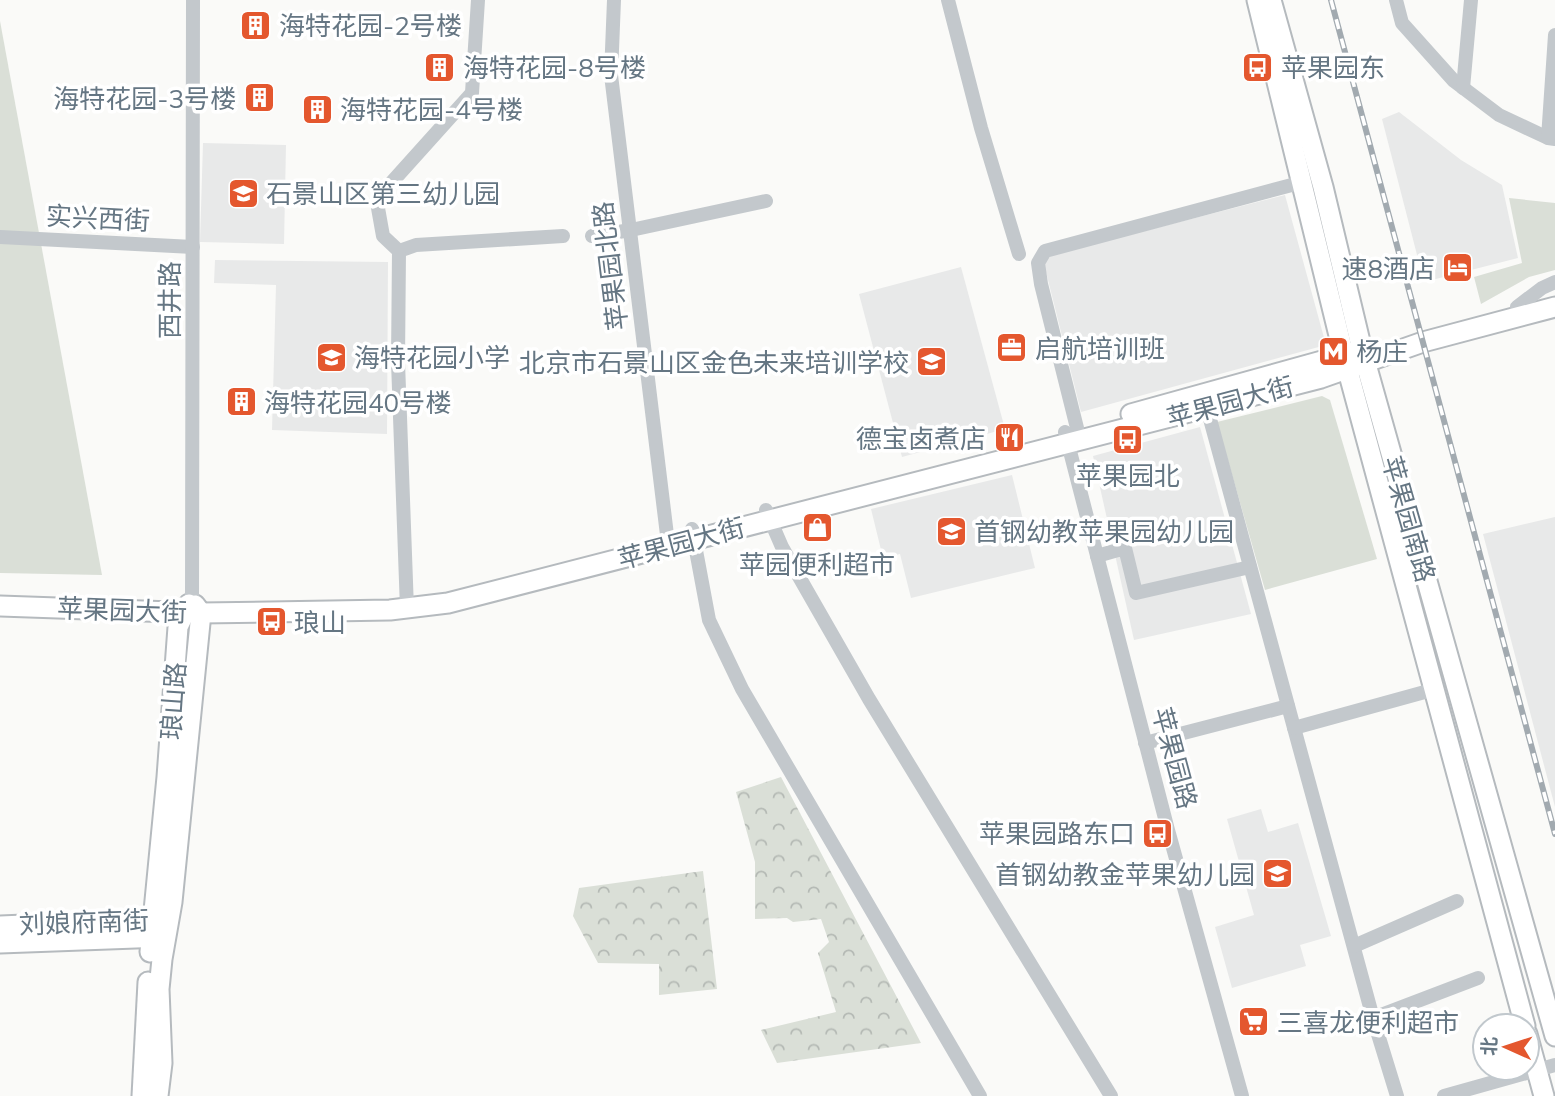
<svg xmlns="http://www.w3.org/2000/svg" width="1555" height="1096" viewBox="0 0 1555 1096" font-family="Mulish,'Noto Sans SC',sans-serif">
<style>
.built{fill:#e8e9e9}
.forest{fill:url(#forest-crowns)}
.park{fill:#dadfd7}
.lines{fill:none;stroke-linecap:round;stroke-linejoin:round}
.major-casing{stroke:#b5babe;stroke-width:23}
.minor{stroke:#c3c8cc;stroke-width:14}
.major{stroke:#fff;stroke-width:19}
.rail-casing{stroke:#a2aab0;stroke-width:6}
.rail{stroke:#fff;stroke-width:3.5;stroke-dasharray:10;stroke-linecap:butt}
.labels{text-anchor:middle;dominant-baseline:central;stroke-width:7;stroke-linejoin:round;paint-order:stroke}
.poi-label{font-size:26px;fill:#657683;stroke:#fff;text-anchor:start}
.street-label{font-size:26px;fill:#657683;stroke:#fff}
</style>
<defs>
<pattern id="forest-crowns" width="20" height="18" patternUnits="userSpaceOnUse" patternTransform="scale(1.75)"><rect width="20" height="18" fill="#dadfd7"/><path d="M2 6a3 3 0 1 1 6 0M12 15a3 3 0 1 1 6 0" fill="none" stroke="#b4b9b4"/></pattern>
</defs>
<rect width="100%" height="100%" fill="#fafaf8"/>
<g class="built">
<polygon points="1399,112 1461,160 1502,185 1518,258 1424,282 1382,119"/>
<polygon points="203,143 286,145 284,244 200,242"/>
<polygon points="1285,195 1326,345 1081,412 1044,264 1047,256"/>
<polygon points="215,260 388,262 387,434 272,430 276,285 214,283"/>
<polygon points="961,267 1005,429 902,457 859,294"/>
<polygon points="1200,427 1251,614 1134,640 1093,456"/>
<polygon points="1012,475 1035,568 911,598 900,554 883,558 871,509"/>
<polygon points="1555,517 1555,807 1483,534"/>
<polygon points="1261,809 1268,832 1298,823 1331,936 1300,945 1306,966 1232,988 1215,927 1254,915 1227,819"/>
</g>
<g class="forest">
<polygon points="781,777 921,1043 777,1063 761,1030 836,1012 818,953 829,942 821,919 793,922 787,918 755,919 755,862 736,792"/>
<polygon points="703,871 717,989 659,995 659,964 598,963 573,916 579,888"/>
</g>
<g class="park">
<polygon points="0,21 102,575 0,573"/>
<polygon points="1509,198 1555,203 1555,270 1529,277 1481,304 1474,277 1522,263"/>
<polygon points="1322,396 1330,400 1377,559 1265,590 1217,422"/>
</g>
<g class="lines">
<defs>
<g id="major">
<polyline points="1257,0 1344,356 1525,1026"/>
<polyline points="1271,0 1323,187 1362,350 1555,1036"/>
<polyline points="1131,414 1358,351"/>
<polyline points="0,606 201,613 390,610 448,603 1321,378 1423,342 1555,307"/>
<polyline points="0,926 167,919"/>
<polyline points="0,943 163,937"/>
<polyline points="150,952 167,777 178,627 189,604"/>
<polyline points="1527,1034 1544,1096"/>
<polyline points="142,1096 148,982"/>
<polyline points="158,1096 162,1063 159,989 162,959 172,902 201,613 195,605"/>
</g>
</defs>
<use href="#major" class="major-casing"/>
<g class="minor">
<polyline points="614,0 611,75 667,535"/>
<polyline points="948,0 981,128 1019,254"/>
<polyline points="1396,0 1402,23 1454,81 1499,115 1548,138 1555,139"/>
<polyline points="1463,88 1471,0"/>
<polyline points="1548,138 1555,35"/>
<polyline points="592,236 631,230 766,201"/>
<polyline points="0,237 193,247"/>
<polyline points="399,251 416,245 563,236"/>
<polyline points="1517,307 1542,288 1555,282"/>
<polyline points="1207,408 1373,1018 1397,1096"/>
<polyline points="1077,428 1041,284 1038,263 1045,251 1303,182"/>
<polyline points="1065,432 1168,830 1242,1096"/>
<polyline points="766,510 782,547 869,699 1111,1096"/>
<polyline points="692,529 709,620 742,689 980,1096"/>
<polyline points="1097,556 1125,548 1136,593 1250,567"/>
<polyline points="192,600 193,0"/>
<polyline points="407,609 398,362 399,251 383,236 378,208 383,192 472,93 478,0"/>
<polyline points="1294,728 1432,690"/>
<polyline points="1145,743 1288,706"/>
<polyline points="1354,946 1457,901"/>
<polyline points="1373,1018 1478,978"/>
<polyline points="1444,1096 1555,1065"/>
</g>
<use href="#major" class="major"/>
<defs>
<polyline id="rail" points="1331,0 1555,834"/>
</defs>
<use href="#rail" class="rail-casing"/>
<use href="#rail" class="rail"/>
</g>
<defs>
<symbol id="building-square" viewBox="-11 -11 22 22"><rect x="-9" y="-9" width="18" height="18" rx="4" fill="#e4572e" stroke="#fff"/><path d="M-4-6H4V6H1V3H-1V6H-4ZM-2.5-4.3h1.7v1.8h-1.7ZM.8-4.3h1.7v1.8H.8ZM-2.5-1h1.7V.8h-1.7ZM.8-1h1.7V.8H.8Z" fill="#fff"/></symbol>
<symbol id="bus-square" viewBox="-11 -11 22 22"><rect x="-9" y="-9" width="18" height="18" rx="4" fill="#e4572e" stroke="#fff"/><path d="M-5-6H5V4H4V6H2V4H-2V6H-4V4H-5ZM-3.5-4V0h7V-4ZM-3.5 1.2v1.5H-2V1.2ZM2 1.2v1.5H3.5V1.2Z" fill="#fff"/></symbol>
<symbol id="school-square" viewBox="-11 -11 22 22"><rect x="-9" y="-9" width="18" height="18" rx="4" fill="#e4572e" stroke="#fff"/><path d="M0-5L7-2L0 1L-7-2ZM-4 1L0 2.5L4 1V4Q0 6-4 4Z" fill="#fff"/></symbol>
<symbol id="hotel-square" viewBox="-11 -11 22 22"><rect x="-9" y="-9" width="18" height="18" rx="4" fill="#e4572e" stroke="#fff"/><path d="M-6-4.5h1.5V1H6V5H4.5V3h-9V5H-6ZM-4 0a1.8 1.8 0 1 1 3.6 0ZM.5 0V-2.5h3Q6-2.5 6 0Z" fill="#fff"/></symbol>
<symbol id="office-square" viewBox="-11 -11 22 22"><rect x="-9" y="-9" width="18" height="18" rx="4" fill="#e4572e" stroke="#fff"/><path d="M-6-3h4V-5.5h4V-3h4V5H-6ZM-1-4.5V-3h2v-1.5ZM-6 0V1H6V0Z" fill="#fff"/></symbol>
<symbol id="metro-square" viewBox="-11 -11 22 22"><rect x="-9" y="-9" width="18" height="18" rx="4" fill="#e4572e" stroke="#fff"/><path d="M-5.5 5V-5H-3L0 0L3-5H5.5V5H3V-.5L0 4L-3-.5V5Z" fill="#fff"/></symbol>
<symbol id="restaurant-square" viewBox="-11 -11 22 22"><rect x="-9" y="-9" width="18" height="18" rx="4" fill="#e4572e" stroke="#fff"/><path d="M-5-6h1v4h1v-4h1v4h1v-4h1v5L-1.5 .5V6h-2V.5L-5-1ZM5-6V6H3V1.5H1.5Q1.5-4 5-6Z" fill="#fff"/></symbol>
<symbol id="shop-square" viewBox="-11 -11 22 22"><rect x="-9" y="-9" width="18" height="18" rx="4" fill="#e4572e" stroke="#fff"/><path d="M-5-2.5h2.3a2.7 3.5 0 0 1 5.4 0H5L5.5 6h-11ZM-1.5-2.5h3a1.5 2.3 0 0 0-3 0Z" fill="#fff"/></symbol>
<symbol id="supermarket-square" viewBox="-11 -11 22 22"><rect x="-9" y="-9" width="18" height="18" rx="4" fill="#e4572e" stroke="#fff"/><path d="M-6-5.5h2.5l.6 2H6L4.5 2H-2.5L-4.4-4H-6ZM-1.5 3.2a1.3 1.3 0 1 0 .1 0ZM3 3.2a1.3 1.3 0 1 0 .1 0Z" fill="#fff"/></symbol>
</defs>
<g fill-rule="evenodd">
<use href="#building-square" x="238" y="8" width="35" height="35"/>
<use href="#building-square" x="422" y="50" width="35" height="35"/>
<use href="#bus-square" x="1240" y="50" width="35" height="35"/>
<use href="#building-square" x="242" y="80" width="35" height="35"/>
<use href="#building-square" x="300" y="92" width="35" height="35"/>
<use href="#school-square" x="226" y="176" width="35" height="35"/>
<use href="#hotel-square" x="1440" y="250" width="35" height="35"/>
<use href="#office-square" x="994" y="330" width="35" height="35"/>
<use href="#metro-square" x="1316" y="334" width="35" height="35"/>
<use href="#school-square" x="314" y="340" width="35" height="35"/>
<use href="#school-square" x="914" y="344" width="35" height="35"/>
<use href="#building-square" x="224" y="384" width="35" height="35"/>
<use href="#restaurant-square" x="992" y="420" width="35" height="35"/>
<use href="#bus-square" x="1110" y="422" width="35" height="35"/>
<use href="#shop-square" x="800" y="510" width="35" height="35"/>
<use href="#school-square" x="934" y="514" width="35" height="35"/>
<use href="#bus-square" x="254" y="604" width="35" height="35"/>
<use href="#bus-square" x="1140" y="816" width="35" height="35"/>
<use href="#school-square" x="1260" y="856" width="35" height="35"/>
<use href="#supermarket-square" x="1236" y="1004" width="35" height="35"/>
</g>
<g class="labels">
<g class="poi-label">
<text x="279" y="25">海特花园-2号楼</text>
<text x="463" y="67">海特花园-8号楼</text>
<text x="1281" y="67">苹果园东</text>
<text x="236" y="98" text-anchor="end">海特花园-3号楼</text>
<text x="340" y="109">海特花园-4号楼</text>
<text x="266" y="193">石景山区第三幼儿园</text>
<text x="1435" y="268" text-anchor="end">速8酒店</text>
<text x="1035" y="348">启航培训班</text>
<text x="1356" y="351">杨庄</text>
<text x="354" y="357">海特花园小学</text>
<text x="909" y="362" text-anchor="end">北京市石景山区金色未来培训学校</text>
<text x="264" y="402">海特花园40号楼</text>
<text x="986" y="438" text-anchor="end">德宝卤煮店</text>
<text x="1128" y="475" text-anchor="middle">苹果园北</text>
<text x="974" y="531">首钢幼教苹果园幼儿园</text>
<text x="817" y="564" text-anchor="middle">苹园便利超市</text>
<text x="294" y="622">琅山</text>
<text x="1135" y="833" text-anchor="end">苹果园路东口</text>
<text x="1255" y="874" text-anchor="end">首钢幼教金苹果幼儿园</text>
<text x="1277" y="1022">三喜龙便利超市</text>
</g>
<g class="street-label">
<text transform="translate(98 218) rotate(3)">实兴西街</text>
<text transform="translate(610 266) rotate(-97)">苹果园北路</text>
<text transform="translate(169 300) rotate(-90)">西井路</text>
<text transform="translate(1230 402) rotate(-15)">苹果园大街</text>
<text transform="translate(1409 519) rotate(74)">苹果园南路</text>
<text transform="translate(681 543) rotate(-15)">苹果园大街</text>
<text transform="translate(122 610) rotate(2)">苹果园大街</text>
<text transform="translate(173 701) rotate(-86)">琅山路</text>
<text transform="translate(1175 758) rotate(75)">苹果园路</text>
<text transform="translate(84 922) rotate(-2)">刘娘府南街</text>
</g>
</g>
<g transform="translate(1506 1047) rotate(273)"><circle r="33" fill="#ffffff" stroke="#c1c8cd" stroke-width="2"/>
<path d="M0-5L12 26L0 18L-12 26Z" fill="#e4572e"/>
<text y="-10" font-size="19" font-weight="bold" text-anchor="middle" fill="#657683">北</text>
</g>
</svg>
